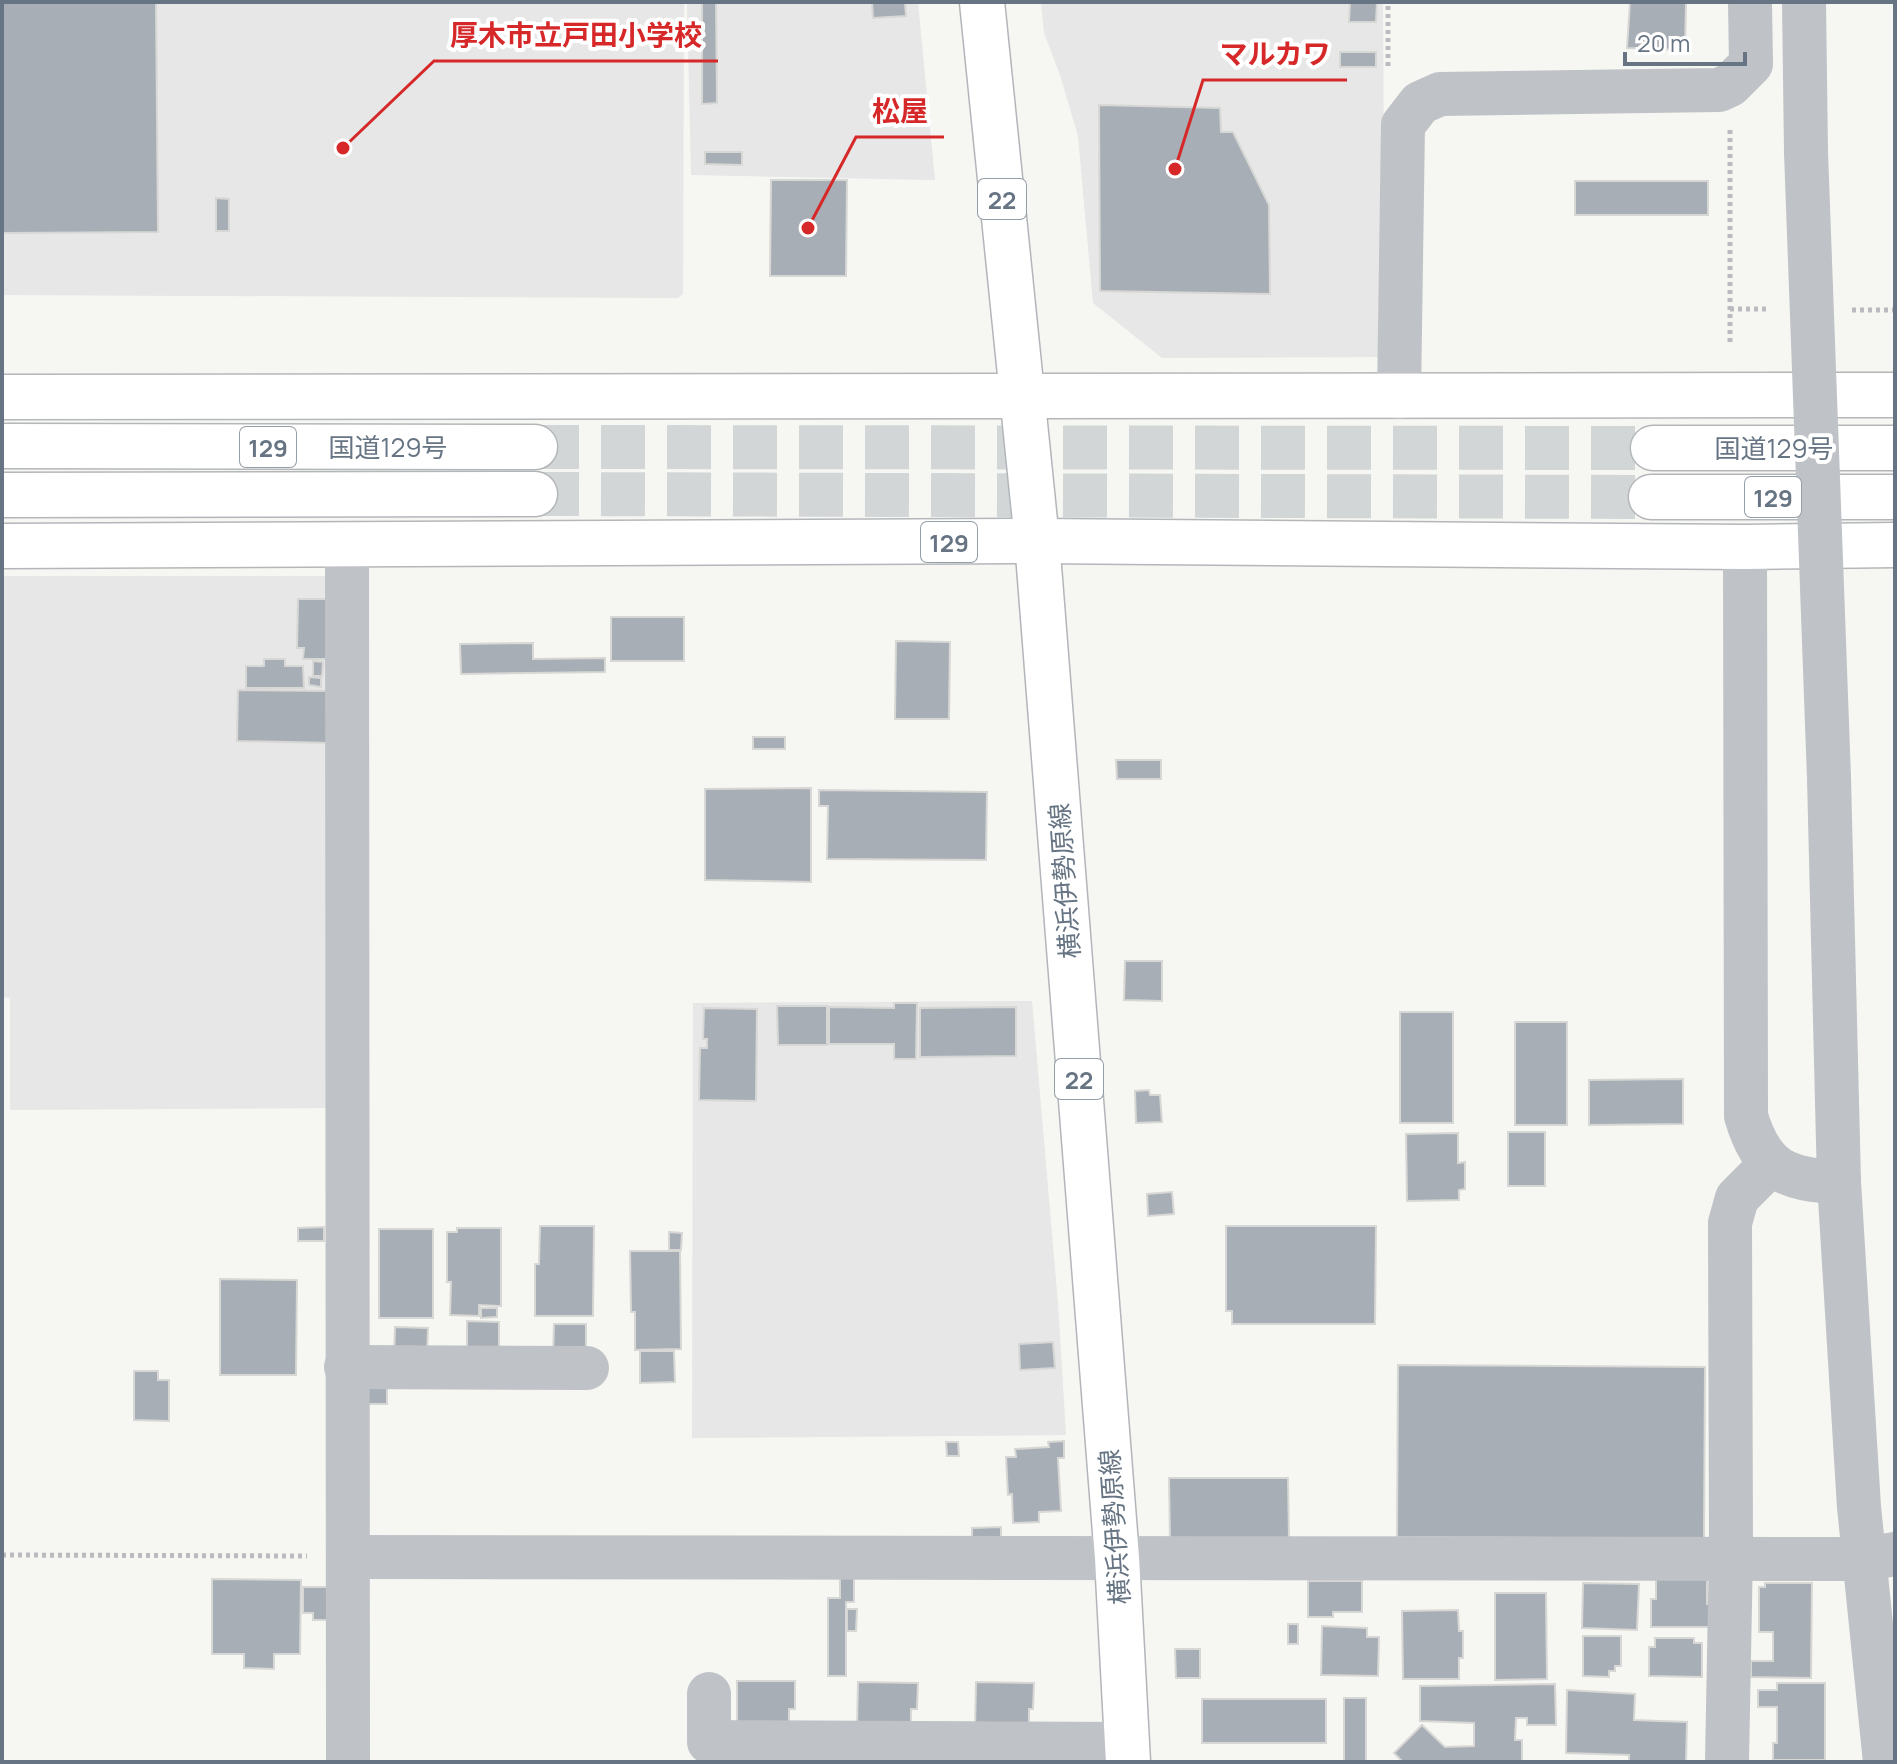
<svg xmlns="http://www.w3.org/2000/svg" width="1897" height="1764" viewBox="0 0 1897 1764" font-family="Manrope,'Noto Sans JP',sans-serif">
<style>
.built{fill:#e6e7e6}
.building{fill:#a8aeb5;stroke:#d7d7d5;stroke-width:2}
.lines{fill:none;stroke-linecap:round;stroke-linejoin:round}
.highway-tunnel{stroke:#d2d6d6;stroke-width:44;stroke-dasharray:44 22;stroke-linecap:butt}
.major-casing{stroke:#b2b6ba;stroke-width:47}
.highway-casing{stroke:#b4b7ba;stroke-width:47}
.path{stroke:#b9bbbe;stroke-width:5;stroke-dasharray:4 4;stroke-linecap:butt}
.minor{stroke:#bfc2c6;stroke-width:44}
.major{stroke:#fff;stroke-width:44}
.highway{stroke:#fff;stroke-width:44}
.minor-bridge{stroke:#bfc2c6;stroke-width:44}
.labels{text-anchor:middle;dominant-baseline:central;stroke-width:8;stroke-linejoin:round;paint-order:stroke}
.shield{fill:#fff;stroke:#949ea8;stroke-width:2}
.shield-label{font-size:24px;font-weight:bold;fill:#667483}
.street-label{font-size:26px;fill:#667483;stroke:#fff}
.leader{fill:none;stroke:#d62828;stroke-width:3}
.callout-dot{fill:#d62828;stroke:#fff;stroke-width:3}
.callout-label{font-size:28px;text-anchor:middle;font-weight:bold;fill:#d62828;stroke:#fff;stroke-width:8;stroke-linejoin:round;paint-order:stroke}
</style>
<rect width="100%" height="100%" fill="#f6f6f2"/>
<g class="built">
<polygon points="2,2 684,2 683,294 678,298 2,295"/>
<polygon points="687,2 918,2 935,180 691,175"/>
<polygon points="1041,2 1383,2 1385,357 1162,358 1093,303 1078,136 1060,75 1044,33"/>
<polygon points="2,576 325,576 338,589 337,1108 10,1110 10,998 2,997"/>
<polygon points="1032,1001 1058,1304 1066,1435 692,1438 693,1003"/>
</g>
<g class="building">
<polygon points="2,2 156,2 158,232 3,233"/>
<polygon points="702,2 716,2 717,103 702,104"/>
<polygon points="872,2 905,2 906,16 873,18"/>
<polygon points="1350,2 1377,2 1376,22 1349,22"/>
<polygon points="1630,2 1686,2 1685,50 1627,48"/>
<rect x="1340" y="52" width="36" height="15"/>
<polygon points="1099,105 1220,108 1221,132 1233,132 1269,205 1270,294 1100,291"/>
<polygon points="705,152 742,152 742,165 705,164"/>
<polygon points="771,180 847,180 846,276 770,276"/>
<rect x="1575" y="181" width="133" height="34"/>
<polygon points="216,198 229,199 229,231 216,231"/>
<polygon points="298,599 331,599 331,659 303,659 304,648 297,648"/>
<rect x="611" y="617" width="73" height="44"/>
<polygon points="896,641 950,642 949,719 895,719"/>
<polygon points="533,643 533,659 605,658 605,672 461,674 460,644"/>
<polygon points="264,659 285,659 285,666 303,666 304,688 246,688 246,666 264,666"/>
<polygon points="313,661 323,662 322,676 313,676"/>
<polygon points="309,677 321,678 321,687 309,685"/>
<polygon points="238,690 331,691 331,743 237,741"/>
<rect x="753" y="737" width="32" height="12"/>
<polygon points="1116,760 1161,760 1161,779 1117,779"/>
<polygon points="811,788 811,882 705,880 705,789"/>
<polygon points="819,790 987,792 986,860 827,859 828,806 819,806"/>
<polygon points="1125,961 1162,961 1162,1001 1124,1000"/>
<polygon points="894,1003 917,1003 916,1059 894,1059 894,1044 829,1044 829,1007 894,1008"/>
<polygon points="777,1006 827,1006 827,1045 778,1045"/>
<polygon points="1016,1007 1016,1056 920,1057 920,1008"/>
<polygon points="704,1008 757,1009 756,1101 699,1100 700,1048 707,1048 707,1039 703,1039"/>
<rect x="1400" y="1012" width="53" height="111"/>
<rect x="1515" y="1022" width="52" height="103"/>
<polygon points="1683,1079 1683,1124 1589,1125 1589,1080"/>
<polygon points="1149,1090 1150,1095 1160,1095 1162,1122 1136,1123 1135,1091"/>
<rect x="1508" y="1132" width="37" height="54"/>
<polygon points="1458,1133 1458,1163 1465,1162 1465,1189 1459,1190 1459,1200 1407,1201 1406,1134"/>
<polygon points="1172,1192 1174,1214 1148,1216 1147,1194"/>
<polygon points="540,1226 594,1226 593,1316 535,1316 535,1264 539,1264"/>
<polygon points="1226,1226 1376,1226 1375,1324 1232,1324 1232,1311 1226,1311"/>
<polygon points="324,1227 324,1241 298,1241 298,1228"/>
<polygon points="457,1228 501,1228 501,1306 479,1305 479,1316 450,1315 451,1282 447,1282 447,1232 457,1232"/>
<rect x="379" y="1229" width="54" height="89"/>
<polygon points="669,1232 682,1233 681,1250 669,1250"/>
<polygon points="630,1251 680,1251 681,1349 635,1350 635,1312 631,1312"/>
<polygon points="220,1279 297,1280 296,1375 220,1375"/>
<polygon points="481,1308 497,1308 497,1317 481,1318"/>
<polygon points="467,1321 499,1322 499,1351 467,1351"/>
<polygon points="554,1324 586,1324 586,1357 553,1357"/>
<polygon points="395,1327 428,1328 427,1357 394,1357"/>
<polygon points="1053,1342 1055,1368 1020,1370 1019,1344"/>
<polygon points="640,1351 674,1351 675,1382 640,1383"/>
<polygon points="1398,1365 1705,1367 1704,1539 1397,1537"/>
<polygon points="134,1371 158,1371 158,1380 169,1380 169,1421 134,1420"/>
<rect x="368" y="1386" width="19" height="18"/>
<polygon points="1064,1441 1064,1458 1058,1458 1061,1511 1039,1512 1039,1522 1013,1523 1012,1494 1008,1495 1006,1457 1016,1457 1015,1449 1049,1447 1048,1442"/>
<polygon points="946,1442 958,1442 959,1456 947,1456"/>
<polygon points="1169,1478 1288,1478 1289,1539 1170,1539"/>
<polygon points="1001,1527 1001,1541 972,1541 972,1528"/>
<polygon points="840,1574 854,1574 854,1602 846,1602 846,1676 828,1676 828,1598 840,1598"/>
<polygon points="1656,1577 1707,1577 1707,1604 1713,1604 1713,1627 1651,1627 1651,1599 1656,1599"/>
<polygon points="212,1579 301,1580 300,1654 274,1654 274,1669 244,1668 244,1654 212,1654"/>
<polygon points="1308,1581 1362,1581 1362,1612 1333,1612 1333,1617 1308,1617"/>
<polygon points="1583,1583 1639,1584 1637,1630 1582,1628"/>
<polygon points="1765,1583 1812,1583 1811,1678 1751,1677 1751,1661 1773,1661 1773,1632 1759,1632 1759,1587 1765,1587"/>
<polygon points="303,1587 331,1587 330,1620 313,1620 313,1613 303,1613"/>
<polygon points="1495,1593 1546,1593 1547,1679 1495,1680"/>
<polygon points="847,1609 857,1609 856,1631 847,1631"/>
<polygon points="1458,1610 1459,1631 1463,1631 1463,1658 1459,1658 1459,1679 1403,1679 1402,1611"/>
<rect x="1288" y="1624" width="10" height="20"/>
<polygon points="1322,1626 1367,1628 1367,1637 1379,1637 1378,1676 1321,1675"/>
<polygon points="1583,1636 1621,1636 1621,1666 1615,1666 1615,1671 1609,1671 1609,1677 1583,1676"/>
<polygon points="1655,1638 1694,1638 1694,1643 1702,1643 1702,1677 1649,1676 1649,1647 1655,1647"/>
<polygon points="1175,1649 1200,1649 1200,1678 1176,1678"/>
<polygon points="737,1681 795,1681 795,1709 789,1709 789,1728 737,1728"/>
<polygon points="858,1682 918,1683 917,1709 911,1709 911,1730 857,1729"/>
<polygon points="976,1682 1034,1683 1033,1709 1029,1709 1029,1731 975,1730"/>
<polygon points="1777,1683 1825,1683 1825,1760 1773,1760 1773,1743 1777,1743 1777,1707 1758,1707 1758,1690 1777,1690"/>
<polygon points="1555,1684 1556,1725 1527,1725 1527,1718 1516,1718 1515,1740 1522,1740 1522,1762 1403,1762 1394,1753 1422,1725 1445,1747 1474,1746 1474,1723 1420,1721 1420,1686"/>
<polygon points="1567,1690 1635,1694 1634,1720 1687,1722 1686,1762 1629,1762 1629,1755 1566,1753"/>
<polygon points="1344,1698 1366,1698 1366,1762 1191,1762 1344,1762"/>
<rect x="1202" y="1699" width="124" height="44"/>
</g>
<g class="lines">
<g class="highway-tunnel">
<polyline points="535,447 1653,448"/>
<polyline points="535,494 1651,497"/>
</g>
<defs>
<polyline id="major" points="982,2 1037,541 1117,1558 1128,1762"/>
<g id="highway">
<polyline points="2,397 1895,395"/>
<polyline points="2,446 535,447"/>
<polyline points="1653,448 1895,448"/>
<polyline points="2,495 535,494"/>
<polyline points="1651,497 1895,497"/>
<polyline points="2,546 1037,541 1745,547 1895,545"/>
</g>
</defs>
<use href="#major" class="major-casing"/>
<use href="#highway" class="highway-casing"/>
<g class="path">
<polyline points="1388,66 1388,2"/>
<polyline points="1730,130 1730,346"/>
<polyline points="1730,309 1770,309"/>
<polyline points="1852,310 1895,310"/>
<polyline points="2,1555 307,1556"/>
</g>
<g class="minor">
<polyline points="1804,2 1806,152"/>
<polyline points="1399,397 1403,125 1420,103 1440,94 1719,90 1730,85 1751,64 1750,2"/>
<polyline points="347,545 348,1762"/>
<path d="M1745,547L1746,1116C1762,1170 1786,1180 1839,1182"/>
<polyline points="1829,778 1839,1182 1859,1507 1885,1762"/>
<polyline points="346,1367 587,1368"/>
<polyline points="348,1557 1865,1559 1895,1554"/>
<polyline points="709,1694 709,1742 1126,1744"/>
<polyline points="1727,1762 1731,1549 1730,1223 1737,1198 1771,1164"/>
</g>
<use href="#major" class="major"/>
<use href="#highway" class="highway"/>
<polyline class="minor-bridge" points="1806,152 1829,778"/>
</g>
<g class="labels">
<g class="shield">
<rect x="978" y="179" width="48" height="40" rx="6"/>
<rect x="240" y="427" width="56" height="40" rx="6"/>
<rect x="1745" y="477" width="56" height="40" rx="6"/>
<rect x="921" y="522" width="56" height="40" rx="6"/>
<rect x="1055" y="1059" width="48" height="40" rx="6"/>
</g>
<g class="shield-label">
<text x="1002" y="199">22</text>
<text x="268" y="447">129</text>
<text x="1773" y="497">129</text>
<text x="949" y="542">129</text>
<text x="1079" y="1079">22</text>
</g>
<g class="street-label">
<text x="388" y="447">国道129号</text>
<text x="1774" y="448">国道129号</text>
<text transform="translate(1064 881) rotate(-94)">横浜伊勢原線</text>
<text transform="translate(1114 1527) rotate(-94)">横浜伊勢原線</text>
</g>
</g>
<path class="leader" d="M343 148L434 61H718M1175 169L1203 80H1347M808 228L856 137H944"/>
<g class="callout-dot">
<circle cx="343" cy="148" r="8"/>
<circle cx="1175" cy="169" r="8"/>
<circle cx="808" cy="228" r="8"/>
</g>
<g class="callout-label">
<text x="576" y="45">厚木市立戸田小学校</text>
<text x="1275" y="64">マルカワ</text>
<text x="900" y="121">松屋</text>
</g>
<rect width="1897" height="1764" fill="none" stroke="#667483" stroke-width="8"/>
<path d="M1625 52v12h120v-12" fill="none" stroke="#667483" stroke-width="4"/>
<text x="1637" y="52" font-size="24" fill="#667483" stroke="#ffffff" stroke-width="6" paint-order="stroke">20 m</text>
</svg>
